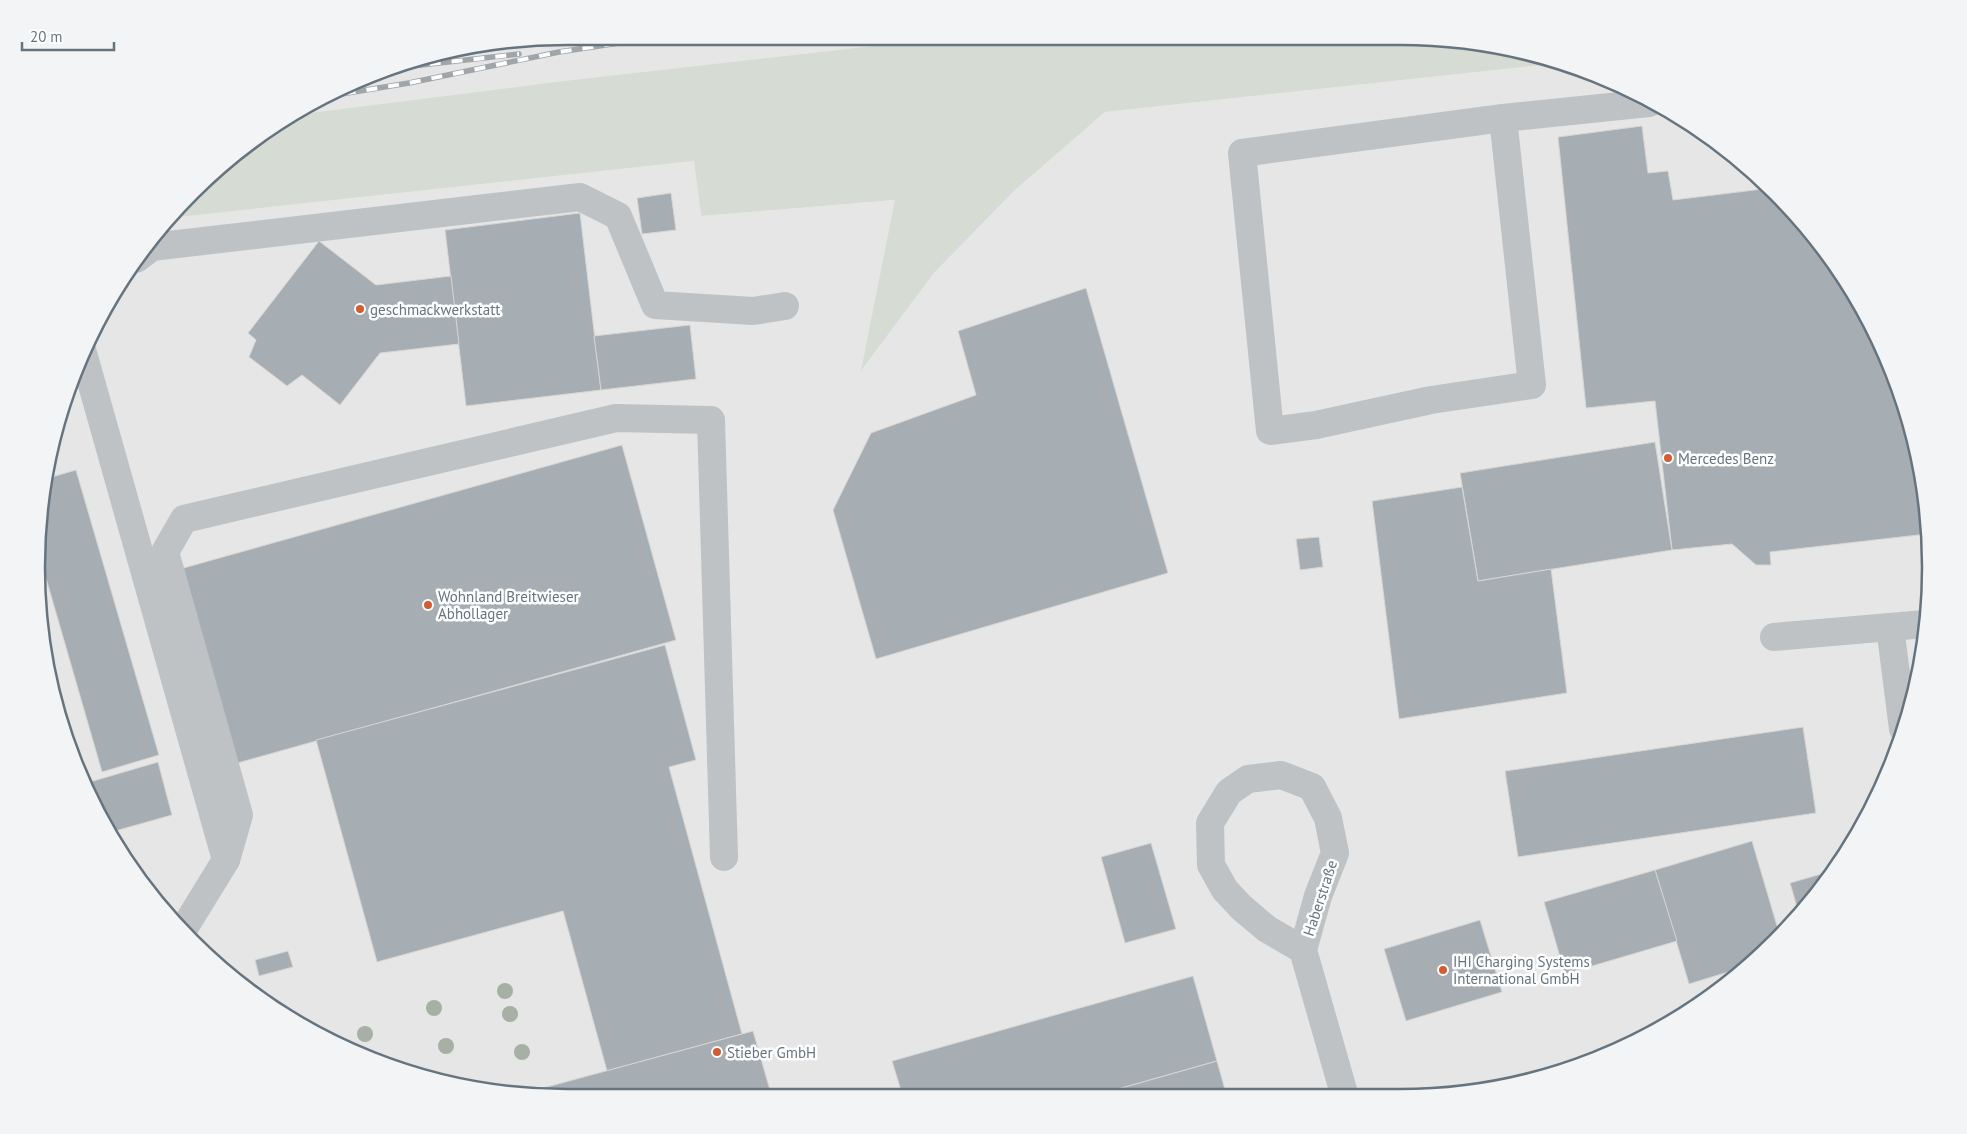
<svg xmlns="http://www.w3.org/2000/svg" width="1967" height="1134" viewBox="0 0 1967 1134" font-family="'PT Sans',sans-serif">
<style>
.built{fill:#e5e6e5}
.green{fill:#d6dbd3}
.building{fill:#a7aeb3;stroke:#d6d6d4}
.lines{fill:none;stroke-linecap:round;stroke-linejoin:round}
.minor{stroke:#bec2c5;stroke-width:28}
.rail-casing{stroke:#a0a5aa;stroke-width:5.5}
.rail{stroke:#fff;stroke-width:4;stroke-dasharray:11;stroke-linecap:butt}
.tree{fill:#a7b0a4}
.poi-dot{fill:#d25c34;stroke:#fff;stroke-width:2}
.labels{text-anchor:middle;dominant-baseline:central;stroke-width:5;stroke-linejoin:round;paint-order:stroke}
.poi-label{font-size:15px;fill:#667480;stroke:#fff;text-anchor:start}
.street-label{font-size:15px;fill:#667480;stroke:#fff}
.rim{fill:none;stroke:#667480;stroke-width:2.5}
</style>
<rect width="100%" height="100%" fill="#f5f5f1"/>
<g class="built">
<polygon points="935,39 563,81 293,115 332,91 397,64 497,41"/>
<polygon points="1562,63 1570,64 1695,126 1775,192 1841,272 1890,364 1920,463 1931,567 1921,670 1890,770 1841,862 1775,942 1666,1026 1570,1070 1435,1097 532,1097 396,1069 272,1008 168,917 108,833 77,770 47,671 37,601 41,498 54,429 91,333 126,272 170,218 694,161 701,216 896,200 862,370 934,273 1015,190 1105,112"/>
</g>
<polygon class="green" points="1435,37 1562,63 1105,112 1015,190 934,273 861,371 895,200 701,216 694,161 170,218 192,192 244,146 293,115 563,81 935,39"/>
<g class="building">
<polygon points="1642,126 1648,173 1668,171 1673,200 1771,188 1841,272 1890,364 1920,463 1927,534 1770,552 1771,565 1756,565 1732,544 1672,550 1655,401 1586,408 1558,137"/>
<polygon points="671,193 676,230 642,234 637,198"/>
<polygon points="580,213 601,390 466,406 445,230"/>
<polygon points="319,241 376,285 451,276 459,344 380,353 340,405 302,375 287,386 249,357 256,340 248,333"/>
<polygon points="1086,288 1168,573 876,659 833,510 871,433 976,395 958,331"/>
<polygon points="690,325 696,379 601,390 594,336"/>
<polygon points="1655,442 1672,550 1478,581 1460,473"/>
<polygon points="622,445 676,640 234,764 180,569"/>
<polygon points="76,470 159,755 102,772 39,554 41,498 45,479"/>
<polygon points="1462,487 1478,581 1551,569 1567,693 1399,719 1372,501"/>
<polygon points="1319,537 1323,567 1300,570 1296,539"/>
<polygon points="665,645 696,760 669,767 742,1034 607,1071 563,911 377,962 316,740"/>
<polygon points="1803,727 1816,813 1518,857 1505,771"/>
<polygon points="158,762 172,815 108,833 83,784"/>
<polygon points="1752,841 1780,936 1775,942 1741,968 1689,984 1655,870"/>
<polygon points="1151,843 1176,929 1125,943 1101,857"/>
<polygon points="1655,870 1677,941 1565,974 1544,902"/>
<polygon points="1835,870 1799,914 1790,883"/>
<polygon points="1480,920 1502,992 1406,1021 1384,949"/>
<polygon points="288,951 293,967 259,976 255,960"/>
<polygon points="1193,976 1217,1061 1090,1097 903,1097 892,1061"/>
<polygon points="753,1031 772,1097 532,1097 521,1094"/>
<polygon points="1217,1061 1227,1097 1090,1097"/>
</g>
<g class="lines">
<g class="minor">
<polyline points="1503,118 1532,385 1431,400 1316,425 1270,431 1242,153 1503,118 1649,103"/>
<polyline points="136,259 152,247 580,197 618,216 655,305 753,311 785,306"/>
<polyline points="83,353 226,860"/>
<polyline points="1890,627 1903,729"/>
<polyline points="1774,637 1925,624"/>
<polyline points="183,930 226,860 239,815 165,552 184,519 616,418 711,420 724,857"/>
<polyline points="1303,950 1267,929 1242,908 1225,890 1211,865 1210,823 1229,792 1248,779 1281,775 1312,787 1328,818 1335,853 1318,896 1303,950 1345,1097"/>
</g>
<defs>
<g id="rail">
<polyline points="386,69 519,54"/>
<polyline points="323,97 409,83 559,52 639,40"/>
</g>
</defs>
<use href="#rail" class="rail-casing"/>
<use href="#rail" class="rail"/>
</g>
<g class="tree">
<circle cx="505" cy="991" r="8"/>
<circle cx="434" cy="1008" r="8"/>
<circle cx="510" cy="1014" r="8"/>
<circle cx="365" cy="1034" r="8"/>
<circle cx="446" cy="1046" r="8"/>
<circle cx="522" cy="1052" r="8"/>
</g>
<g class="poi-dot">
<circle cx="360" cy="309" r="5"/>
<circle cx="1668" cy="458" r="5"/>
<circle cx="428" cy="605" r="5"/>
<circle cx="1443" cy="970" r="5"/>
<circle cx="717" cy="1052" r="5"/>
</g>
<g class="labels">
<g class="poi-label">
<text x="370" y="309">geschmackwerkstatt</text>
<text x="1678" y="458">Mercedes Benz</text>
<text x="438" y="596">Wohnland Breitwieser<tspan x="438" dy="17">Abhollager</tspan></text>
<text x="1453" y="961">IHI Charging Systems<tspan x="1453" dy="17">International GmbH</tspan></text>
<text x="727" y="1052">Stieber GmbH</text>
</g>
<g class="street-label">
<text transform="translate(1320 898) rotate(-72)">Haberstraße</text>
</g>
</g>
<path d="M0 0H1967V1134H0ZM567 45H1400A522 522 0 0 1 1922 567V567A522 522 0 0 1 1400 1089H567A522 522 0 0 1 45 567V567A522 522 0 0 1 567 45Z" fill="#f3f4f5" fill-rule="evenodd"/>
<path class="rim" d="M567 45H1400A522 522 0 0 1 1922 567V567A522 522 0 0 1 1400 1089H567A522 522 0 0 1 45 567V567A522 522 0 0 1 567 45Z"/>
<path d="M22 42v8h92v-8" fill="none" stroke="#667480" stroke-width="2.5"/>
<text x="30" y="42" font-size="15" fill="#667480" stroke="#ffffff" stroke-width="4" paint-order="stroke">20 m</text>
</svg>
